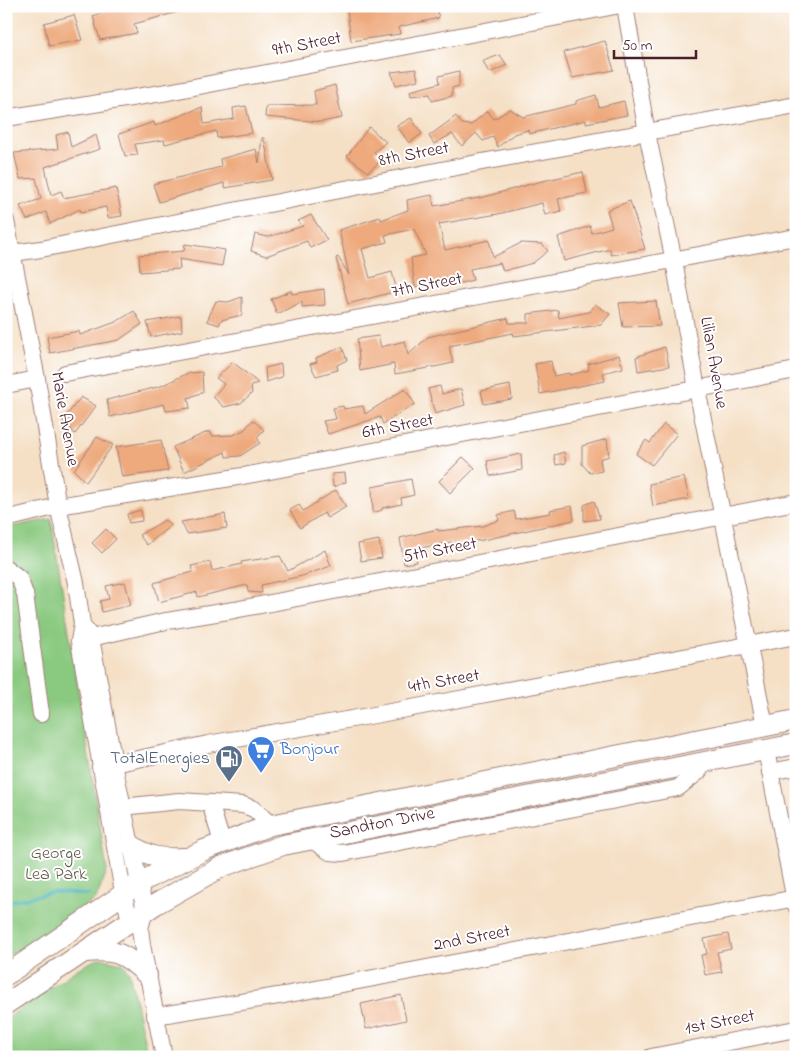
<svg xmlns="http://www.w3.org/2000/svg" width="802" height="1063" viewBox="0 0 802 1063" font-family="'Indie Flower',sans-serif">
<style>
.green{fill:#8ac980;stroke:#6a7456}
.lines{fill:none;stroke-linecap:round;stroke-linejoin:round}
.stream{stroke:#44b3bf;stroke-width:3}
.building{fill:#eea97b}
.minor-casing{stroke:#a08078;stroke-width:18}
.major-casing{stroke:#a08078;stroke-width:22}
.minor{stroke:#fff;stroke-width:16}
.major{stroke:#fff;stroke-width:20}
.labels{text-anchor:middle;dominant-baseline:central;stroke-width:4;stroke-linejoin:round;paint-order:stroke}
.street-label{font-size:18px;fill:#4a1f2b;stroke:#fff}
.shop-label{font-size:18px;fill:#366cbe;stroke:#fff;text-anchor:start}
.service-label{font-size:18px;fill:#4e5e75;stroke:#fff;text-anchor:end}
.park-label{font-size:18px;fill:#605a49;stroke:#fff}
</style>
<rect width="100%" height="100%" fill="#fff"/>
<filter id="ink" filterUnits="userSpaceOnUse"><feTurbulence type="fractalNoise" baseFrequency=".02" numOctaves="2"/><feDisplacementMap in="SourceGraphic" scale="10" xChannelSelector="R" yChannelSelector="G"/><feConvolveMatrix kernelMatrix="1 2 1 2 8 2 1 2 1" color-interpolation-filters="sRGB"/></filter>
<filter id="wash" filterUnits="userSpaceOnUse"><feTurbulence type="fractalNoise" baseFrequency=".0096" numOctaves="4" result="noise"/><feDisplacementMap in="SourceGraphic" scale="20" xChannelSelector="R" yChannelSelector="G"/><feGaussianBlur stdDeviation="1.12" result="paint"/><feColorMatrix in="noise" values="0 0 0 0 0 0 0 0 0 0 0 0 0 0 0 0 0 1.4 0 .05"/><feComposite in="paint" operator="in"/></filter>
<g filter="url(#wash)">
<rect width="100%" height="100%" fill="#f5e0c6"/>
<g class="green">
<polygon points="51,519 107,871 96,899 6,957 6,528"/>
<polygon points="99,958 123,963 129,972 148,1057 6,1057 6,1019 79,968"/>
</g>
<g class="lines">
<polyline class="stream" points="6,902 54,892 89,895"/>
</g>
<g id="blocks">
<g class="building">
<polygon points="121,6 188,6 189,9 134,24 137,33 100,40 93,16"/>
<polygon points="359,6 436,6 439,18 399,27 400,34 351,41 347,10"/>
<polygon points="74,15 82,40 49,46 44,23"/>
<polygon points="605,41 614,70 572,78 564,52"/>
<polygon points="500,55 507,65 489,73 483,61"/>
<polygon points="416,69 418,80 396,85 391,72"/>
<polygon points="459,71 459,86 452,88 452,96 432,101 430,94 411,96 410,91 440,83 439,76"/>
<polygon points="335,85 342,118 321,122 265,117 266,106 316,105 314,91"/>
<polygon points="596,95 599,107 624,101 627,115 586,123 586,120 529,134 528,130 514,134 498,147 493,137 483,141 476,133 462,146 452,134 434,144 429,136 456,116 462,124 471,125 487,111 494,119 510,109 523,117 576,104 576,101"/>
<polygon points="246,106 252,133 217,138 216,131 165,144 164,140 135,144 138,155 125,156 119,134 154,122 155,126 202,107 204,124 234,119 233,108"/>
<polygon points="411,118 422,134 409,143 397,126"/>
<polygon points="369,127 386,142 374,152 382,160 368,172 347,156"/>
<polygon points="68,132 71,147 96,135 100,149 45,167 51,195 61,191 64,198 116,188 122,216 108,218 106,207 81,212 80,209 50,224 46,212 27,220 20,206 41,199 36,178 20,179 14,153 58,149 56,135"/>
<polygon points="262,138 264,138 272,180 225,188 224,183 159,202 153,184 221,167 220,159 256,149 259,163"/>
<polygon points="583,172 587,193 558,199 561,211 545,215 542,203 498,214 439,224 445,250 489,240 493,257 521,243 542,244 548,251 533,263 503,271 500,263 470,269 473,280 457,284 456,280 415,287 411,258 426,255 414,229 385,235 387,242 362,249 370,278 392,272 397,291 348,304 336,258 338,257 349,275 339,230 380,217 381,220 408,210 407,200 432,195 434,206 484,197 538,182"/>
<polygon points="630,201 645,249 611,255 610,249 564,261 558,237 590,226 592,233 612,227 607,210"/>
<polygon points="311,215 327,240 310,248 307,241 266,256 251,251 255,234 268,237 303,226 298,221"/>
<polygon points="185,244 225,250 222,266 179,259 180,269 140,272 139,255 184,251"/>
<polygon points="324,289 325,305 302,307 302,302 277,314 271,299 291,291 292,294"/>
<polygon points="242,297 242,315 221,320 219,325 207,321 216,301 228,302"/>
<polygon points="656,301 660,326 623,327 619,303"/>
<polygon points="595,304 610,314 601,325 514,336 513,333 449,346 453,363 439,366 395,374 394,364 360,371 357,339 378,336 381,347 405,341 408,355 428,337 508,318 509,323 528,323 528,314 558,310 559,318 589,312"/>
<polygon points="134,311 142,324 119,340 50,353 47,337 79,331 80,335 116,322"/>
<polygon points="181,316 182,331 151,337 147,322"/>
<polygon points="342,347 347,360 337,365 338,370 316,376 310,364 317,362 316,358"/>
<polygon points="665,347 669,366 638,371 636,357"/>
<polygon points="619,355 623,368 603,373 605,381 540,394 535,364 551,361 554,376 569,373 570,375 589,370 588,364"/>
<polygon points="233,362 258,383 251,385 252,393 241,403 224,407 213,397 224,384 216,378"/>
<polygon points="281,364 282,377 266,382 265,368"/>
<polygon points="202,372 203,392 188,398 190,408 166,411 164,404 110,417 107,400 161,386 188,373"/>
<polygon points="510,385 512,399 484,404 481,391"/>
<polygon points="440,386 442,394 461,389 465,405 435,414 428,389"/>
<polygon points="405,389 415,404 383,424 380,417 328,434 323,421 336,419 333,408 343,406 344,409 363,406 365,414"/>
<polygon points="81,397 96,406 75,434 63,420"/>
<polygon points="253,420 264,430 257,437 260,443 240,456 226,457 225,452 184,472 173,447 210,431 212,436 233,435 244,430"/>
<polygon points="664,424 677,434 652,465 636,454 646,440 650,443"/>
<polygon points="97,437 113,445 86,482 74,470"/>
<polygon points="607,439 609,456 600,459 602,471 590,473 582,464 582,446"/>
<polygon points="161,440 168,471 122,477 116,447"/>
<polygon points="564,452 566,463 556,465 554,455"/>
<polygon points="521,454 522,470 490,476 487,461"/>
<polygon points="463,457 475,468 450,493 439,481"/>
<polygon points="345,473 346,482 333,487 332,474"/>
<polygon points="684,477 689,499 653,506 649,484"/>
<polygon points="411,479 414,495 401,498 402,504 382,508 382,510 373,513 372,487"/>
<polygon points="336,490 346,507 327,518 324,513 300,528 290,510 299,505 303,511"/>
<polygon points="594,501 600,519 584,521 584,505"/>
<polygon points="572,506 574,520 483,540 452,544 452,542 415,549 417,562 404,564 400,538 438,529 438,531 483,526 499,520 498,515 514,511 516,519 551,513 550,510"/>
<polygon points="141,510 142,521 129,523 127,514"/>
<polygon points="225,514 227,528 187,534 181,522"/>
<polygon points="165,520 171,525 147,545 139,535"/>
<polygon points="106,529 116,539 102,553 92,543"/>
<polygon points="379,540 382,558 361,561 358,544"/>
<polygon points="325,550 331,566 302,576 261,585 262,593 248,592 247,585 198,597 197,592 159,602 154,583 193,572 191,566 210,562 212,571 242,564 241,562 280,556 288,571"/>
<polygon points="125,582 131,605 102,612 100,601 109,599 106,586"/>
<polygon points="728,934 731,949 717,952 722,972 705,975 701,955 707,954 704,939"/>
<polygon points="401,995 406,1020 366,1029 361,1004"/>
</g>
</g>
</g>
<g filter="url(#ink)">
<use href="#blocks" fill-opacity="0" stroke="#a08078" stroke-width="1"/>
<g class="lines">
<defs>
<g id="minor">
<polyline points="625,6 647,133 674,261 697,389 765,726"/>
<polyline points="6,118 168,92 615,6"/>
<polyline points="6,221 37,379 58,506 76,583 82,624 79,641 123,892 130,920 140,928"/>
<polyline points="6,254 41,249 482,162 796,105"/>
<polyline points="65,373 796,237"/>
<polyline points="6,385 37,379"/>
<polyline points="6,519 58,506 243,476 796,370"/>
<polyline points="6,568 19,578 25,594 41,714"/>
<polyline points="85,629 91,638 117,779 145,911 140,928 142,945 164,1057"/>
<polyline points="91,638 161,622 234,610 796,502"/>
<polyline points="766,750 796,906"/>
<polyline points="100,767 208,744 369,716 796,636"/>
<polyline points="770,772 796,767"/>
<polyline points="210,803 222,842"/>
<polyline points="113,808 179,801 243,805 254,809 271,825"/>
<polyline points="309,838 330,852 343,853 678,788 698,772 705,762"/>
<polyline points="155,1016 284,995 796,898"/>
<polyline points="651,1057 796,1029"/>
</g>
<g id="major">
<path d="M130,844C148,858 161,859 183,858"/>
<path d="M85,952C115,949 125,953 147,975"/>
<polyline points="6,975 139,883 204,850 271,825 796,720"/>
<polyline points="6,1004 156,904 221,867 283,845 796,744"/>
</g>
</defs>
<use href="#minor" class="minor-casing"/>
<use href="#major" class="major-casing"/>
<use href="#minor" class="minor"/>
<use href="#major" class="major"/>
</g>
</g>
<defs>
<symbol id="supermarket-pin" viewBox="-11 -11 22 30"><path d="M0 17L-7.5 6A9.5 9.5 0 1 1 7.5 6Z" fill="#3f7fe0" stroke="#fff"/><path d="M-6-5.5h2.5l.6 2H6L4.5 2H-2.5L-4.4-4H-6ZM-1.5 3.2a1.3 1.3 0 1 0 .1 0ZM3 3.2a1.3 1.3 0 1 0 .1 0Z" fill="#fff"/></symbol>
<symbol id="fuel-pin" viewBox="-11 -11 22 30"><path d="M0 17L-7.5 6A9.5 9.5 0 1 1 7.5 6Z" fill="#5c6f8a" stroke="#fff"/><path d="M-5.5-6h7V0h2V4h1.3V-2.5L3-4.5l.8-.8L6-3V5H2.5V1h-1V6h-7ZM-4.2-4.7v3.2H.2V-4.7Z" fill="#fff"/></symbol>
</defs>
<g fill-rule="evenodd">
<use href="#supermarket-pin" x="245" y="734" width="32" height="43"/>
<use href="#fuel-pin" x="213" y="743" width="32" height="43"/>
</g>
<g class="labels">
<g class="street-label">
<text transform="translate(307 45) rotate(-11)">9th Street</text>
<text transform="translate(414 155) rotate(-11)">8th Street</text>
<text transform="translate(427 286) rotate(-11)">7th Street</text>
<text transform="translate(713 363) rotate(80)">Lilian Avenue</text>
<text transform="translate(64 419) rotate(80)">Marie Avenue</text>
<text transform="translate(398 427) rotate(-11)">6th Street</text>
<text transform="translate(440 551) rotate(-11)">5th Street</text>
<text transform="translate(444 682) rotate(-10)">4th Street</text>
<text transform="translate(382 824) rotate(-11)">Sandton Drive</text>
<text transform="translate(472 939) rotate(-11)">2nd Street</text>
<text transform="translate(720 1023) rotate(-11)">1st Street</text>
</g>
<g class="shop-label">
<text x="280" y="750">Bonjour</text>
</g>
<g class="service-label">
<text x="210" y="759">TotalEnergies</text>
</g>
<g class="park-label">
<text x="56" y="854">George<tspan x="56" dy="21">Lea Park</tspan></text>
</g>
</g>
<rect width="802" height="1063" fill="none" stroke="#fff" stroke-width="25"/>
<path d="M614 50v8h82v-8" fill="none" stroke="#4a1f2b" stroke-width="2.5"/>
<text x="622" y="50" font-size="15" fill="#4a1f2b" stroke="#ffffff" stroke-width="4" paint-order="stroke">50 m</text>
</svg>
